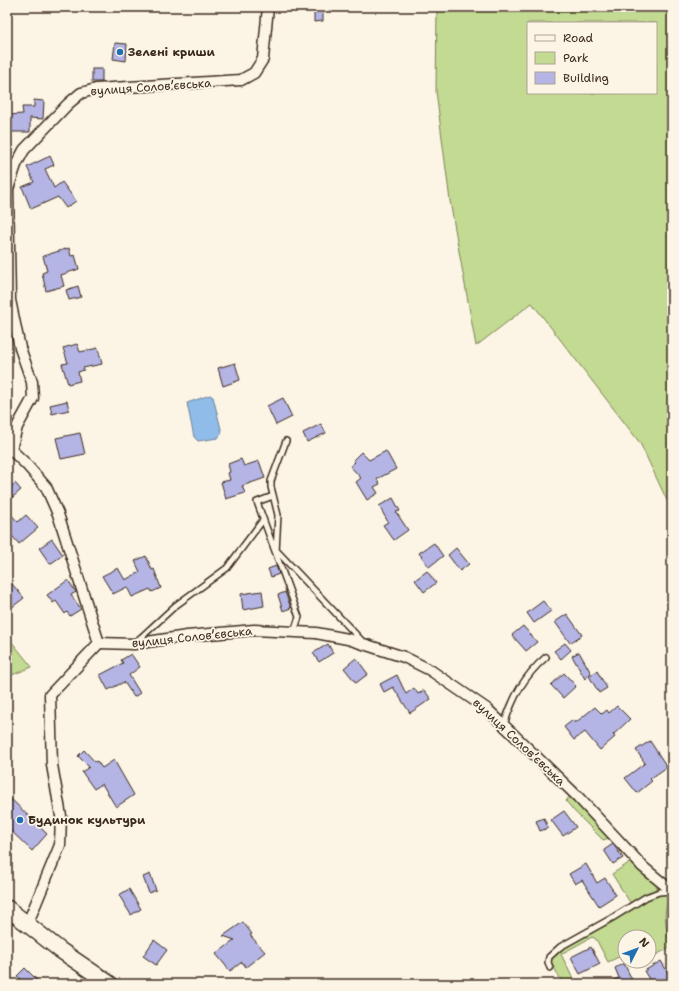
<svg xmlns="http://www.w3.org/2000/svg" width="679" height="991" viewBox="0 0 679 991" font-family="'Shantell Sans',sans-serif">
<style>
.green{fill:#c2da91;stroke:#7e8258;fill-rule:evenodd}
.water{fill:#90bce9;stroke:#6e8298}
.building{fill:#b4b4e5;stroke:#3b2a1e}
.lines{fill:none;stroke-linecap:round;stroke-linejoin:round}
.lane-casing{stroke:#3b2a1e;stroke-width:8}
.street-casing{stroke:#3b2a1e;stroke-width:13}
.primary-casing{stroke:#3b2a1e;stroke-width:18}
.lane{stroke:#fcf5e5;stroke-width:5}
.street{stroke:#fcf5e5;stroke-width:10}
.primary{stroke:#fcf5e5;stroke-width:15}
.poi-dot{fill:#1f6fb2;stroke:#fcf5e5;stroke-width:1.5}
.labels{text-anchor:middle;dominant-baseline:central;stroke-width:3.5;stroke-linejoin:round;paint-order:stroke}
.poi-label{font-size:12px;font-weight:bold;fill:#3b2a1e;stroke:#fcf5e5;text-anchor:start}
.street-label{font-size:12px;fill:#3b2a1e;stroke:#fcf5e5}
</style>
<rect width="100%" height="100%" fill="#fcf5e5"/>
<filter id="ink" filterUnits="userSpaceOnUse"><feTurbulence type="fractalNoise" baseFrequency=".025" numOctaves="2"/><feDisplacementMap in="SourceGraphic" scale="8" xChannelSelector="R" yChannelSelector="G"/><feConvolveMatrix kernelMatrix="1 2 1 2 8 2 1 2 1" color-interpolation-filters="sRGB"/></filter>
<g filter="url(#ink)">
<g class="green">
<path d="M437,7H672V511L640,443L532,303L476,346L450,201L436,91ZM528,23H656V93H528Z"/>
<polygon points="7,636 32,667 7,677"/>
<polygon points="570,796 575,800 609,838 603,840 574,811 566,801"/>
<polygon points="632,861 662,889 650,892 631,904 612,874"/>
<path d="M669,893L671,895C661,912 666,928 672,946L649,959V937H625V954L608,962L596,939L592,937L561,954L573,979L563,984L551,962L552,958L561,949L613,920L643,901L659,894Z"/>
</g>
<polygon class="water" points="210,395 213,397 222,433 218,438 198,441 194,437 187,403"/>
<g class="building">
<polygon points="314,7 323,7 323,21 314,22"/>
<polygon points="115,43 127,44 126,61 113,59"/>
<rect x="92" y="69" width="10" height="13"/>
<polygon points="34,100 44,101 43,119 30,118 30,132 7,132 7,115 23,114 22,107 34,107"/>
<polygon points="50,156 54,165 45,169 54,188 62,182 76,201 66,208 58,197 31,209 22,187 34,182 27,167"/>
<polygon points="69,248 71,256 75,255 79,269 61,275 64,286 46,291 42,273 47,271 43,256"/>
<polygon points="78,286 81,297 69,300 66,290"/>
<polygon points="77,344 80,352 98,348 102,364 83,368 84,370 78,372 80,381 68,384 62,364 68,363 63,348"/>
<polygon points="235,363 240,380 223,386 218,368"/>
<polygon points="283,398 292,417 276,425 267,406"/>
<polygon points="67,401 69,410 52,414 50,405"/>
<polygon points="321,424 326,433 307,442 303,433"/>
<polygon points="80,433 85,454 61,459 56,438"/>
<polygon points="386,451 396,469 377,479 380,484 374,487 378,493 367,500 356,482 361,478 350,466 355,462 353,460 361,452 369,460"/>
<polygon points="241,459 244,466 259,461 265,478 242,486 245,493 226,499 221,482 230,480 228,473 230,472 228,464"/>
<polygon points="15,483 21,490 7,502 7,490"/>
<polygon points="393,498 400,511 396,512 408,530 394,540 383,525 388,522 379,506"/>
<polygon points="7,510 18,522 26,515 38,528 19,544 7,530"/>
<polygon points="52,539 63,555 50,564 39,548"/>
<polygon points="434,543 443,556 429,567 419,553"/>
<polygon points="456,548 469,564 460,571 448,555"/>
<polygon points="146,556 152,570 154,569 161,588 152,592 150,589 132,597 127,587 113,594 102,576 118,568 125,580 140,572 135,561"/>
<polygon points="276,566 279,574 271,577 268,569"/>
<polygon points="427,571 436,583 424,592 415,580"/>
<polygon points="68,580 76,592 71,595 81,609 70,616 67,612 65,614 56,601 53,603 47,595"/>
<polygon points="12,584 24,598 11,608 7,603 7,588"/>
<polygon points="262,591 264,606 243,610 241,594"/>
<polygon points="285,592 291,608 283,611 278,595"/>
<polygon points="543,601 551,611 534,623 527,613"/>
<polygon points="567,614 582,635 570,643 555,622"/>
<polygon points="523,626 537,642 526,651 512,635"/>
<polygon points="565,643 571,650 561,659 554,651"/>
<polygon points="328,644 333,653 319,662 313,653"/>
<polygon points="579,652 591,673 585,679 572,656"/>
<polygon points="131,654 140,667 129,675 140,693 134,697 124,682 108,690 100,675 123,663 121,660"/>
<polygon points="356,658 368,674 356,683 344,668"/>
<polygon points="597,671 607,688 599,693 589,676"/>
<polygon points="564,673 576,686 563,698 551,685"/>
<polygon points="397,675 406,694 414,688 418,694 424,690 431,699 410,713 393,687 384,692 380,684"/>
<polygon points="617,706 630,719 613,735 615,737 600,750 585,732 574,740 564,727 573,720 575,723 595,707 602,714 607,710 609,713"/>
<polygon points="650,741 667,767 650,779 652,781 637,793 625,778 645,763 636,750"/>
<polygon points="84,750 95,762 97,761 102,768 114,760 134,795 116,807 102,784 94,789 82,772 89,767 78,756"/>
<polygon points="7,795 47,834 32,851 7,827"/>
<polygon points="564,811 576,827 563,836 551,820"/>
<polygon points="544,818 548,828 540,831 536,821"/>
<polygon points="613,844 623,858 613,864 604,850"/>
<polygon points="586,864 597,883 605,878 616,895 599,906 582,880 575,884 569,874"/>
<polygon points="150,874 156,890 149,893 143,877"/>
<polygon points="129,889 141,909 131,915 119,895"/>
<polygon points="243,922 252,934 250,935 265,952 246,967 242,962 230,971 216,954 235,940 223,936"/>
<polygon points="154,940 167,950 156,965 143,956"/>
<polygon points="591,947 600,964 580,974 571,957"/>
<polygon points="661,961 672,979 672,984 652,984 644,971"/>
<polygon points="624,963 633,982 628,984 606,984 619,978 615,968"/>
<polygon points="25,968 41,984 26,984 17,976"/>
</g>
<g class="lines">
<defs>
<g id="lane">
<polyline points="273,496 257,502 299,617 294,632"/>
<polyline points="276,550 363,642"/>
<polyline points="276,552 278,515 271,487 271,481 286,441"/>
<polyline points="135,643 175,606 227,568 263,520"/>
<path d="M504,725C513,697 524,676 546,657"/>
<polyline points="550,968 548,962 549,957 560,947 612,918 646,897 659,892 671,891"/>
</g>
<g id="street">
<polyline points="7,446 26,464 46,487 58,514 99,643 50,695 52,765 61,816 60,845 27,925"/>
<polyline points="11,449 17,427 33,398 32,382 20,348 10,300 8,189 16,165 24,150 68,104 81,93 96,89 241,80 254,73 263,59 268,7"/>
<polyline points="99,643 134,644 187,636 254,630 316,633 348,639 404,657 430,670 487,709 578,797 643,867 672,891"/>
</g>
<polyline id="primary" points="7,908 60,950 110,984"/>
</defs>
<use href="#lane" class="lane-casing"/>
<use href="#street" class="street-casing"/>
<use href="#primary" class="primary-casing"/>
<use href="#lane" class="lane"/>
<use href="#street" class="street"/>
<use href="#primary" class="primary"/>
</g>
</g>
<g class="poi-dot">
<circle cx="120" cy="52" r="4"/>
<circle cx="20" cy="820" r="4"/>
</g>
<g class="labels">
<g class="poi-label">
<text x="128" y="52">Зелені криши</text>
<text x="28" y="820">Будинок культури</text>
</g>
<g class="street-label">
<text transform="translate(151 87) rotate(-4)">вулиця Соловʼєвська</text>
<text transform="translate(192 637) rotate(-6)">вулиця Соловʼєвська</text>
<text transform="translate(519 742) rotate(43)">вулиця Соловʼєвська</text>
</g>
</g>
<rect width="679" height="991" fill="none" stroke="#fcf5e5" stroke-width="24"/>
<rect x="12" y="12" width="655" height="967" fill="none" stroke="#3b2a1e" stroke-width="1.5" filter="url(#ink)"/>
<rect x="527" y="22" width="130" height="72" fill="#fcf5e5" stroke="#afa495"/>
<rect x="535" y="35" width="20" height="6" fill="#fcf5e5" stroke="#afa495"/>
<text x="563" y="42" font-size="12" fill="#3b2a1e">Road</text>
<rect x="535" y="52" width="20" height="12" fill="#c2da91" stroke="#afa495"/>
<text x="563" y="62" font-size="12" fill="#3b2a1e">Park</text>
<rect x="535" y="72" width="20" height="12" fill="#b4b4e5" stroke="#afa495"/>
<text x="563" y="82" font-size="12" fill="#3b2a1e">Building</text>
<g transform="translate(637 949) rotate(48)"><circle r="19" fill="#fcf5e5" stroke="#afa495"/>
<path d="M0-3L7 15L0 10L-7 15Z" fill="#1f6fb2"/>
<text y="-6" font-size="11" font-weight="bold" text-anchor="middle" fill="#3b2a1e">N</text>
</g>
</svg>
